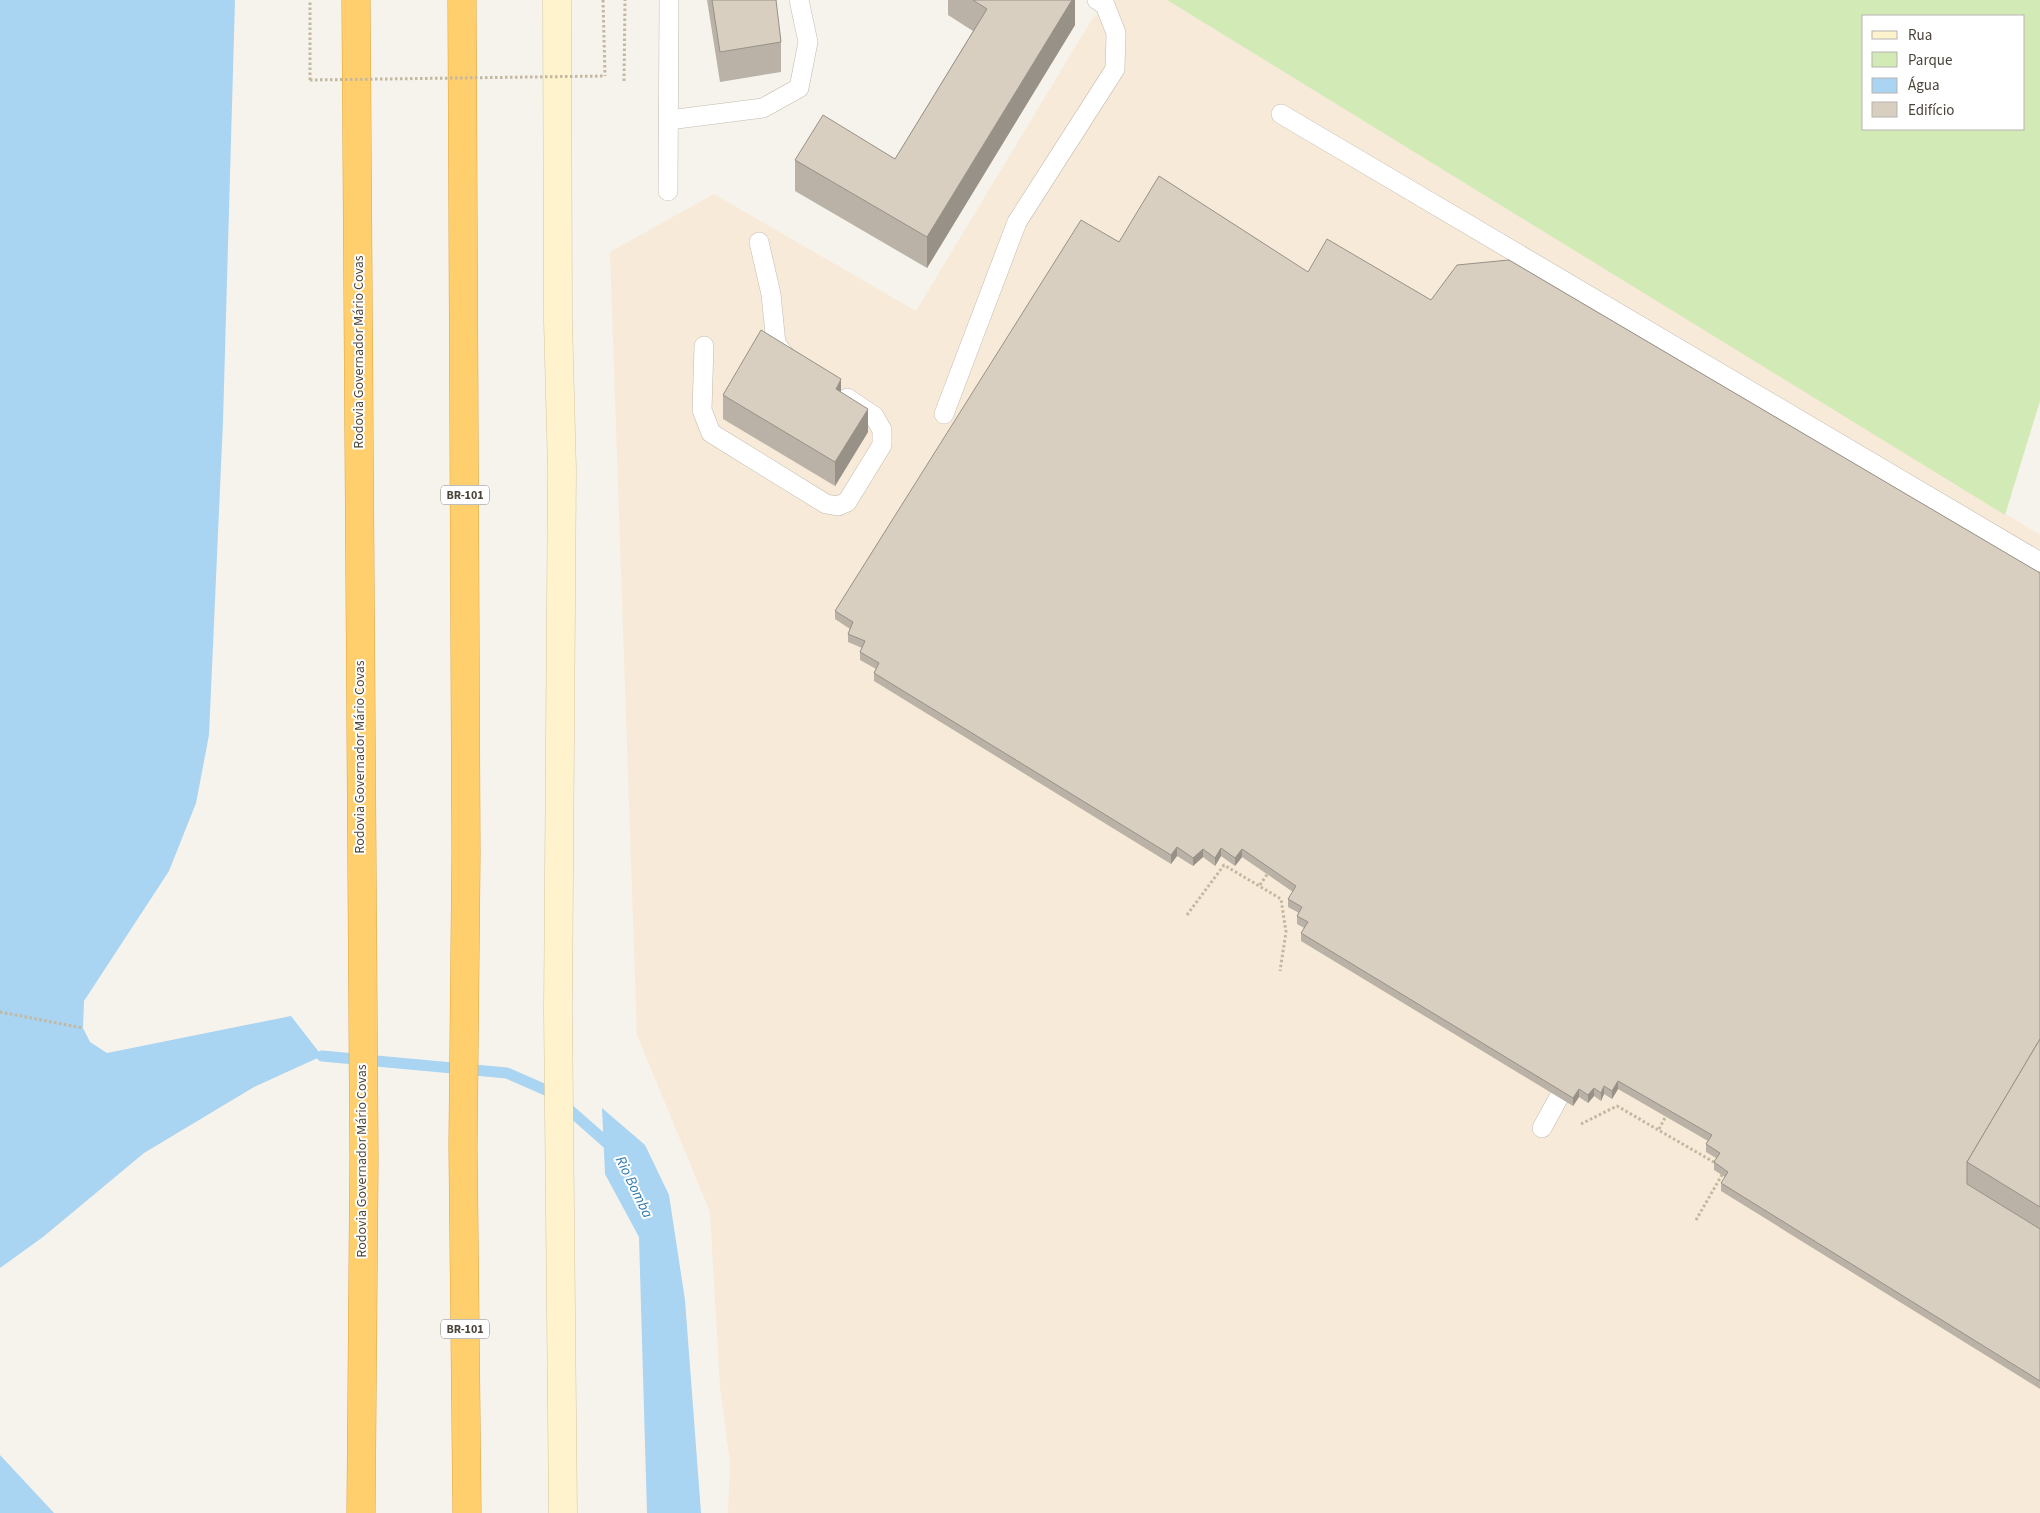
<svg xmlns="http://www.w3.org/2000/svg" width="2040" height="1513" viewBox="0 0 2040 1513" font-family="'Source Sans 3',sans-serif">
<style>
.commercial{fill:#f7ead8}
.green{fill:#d2eab5;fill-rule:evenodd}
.water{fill:#a9d4f2}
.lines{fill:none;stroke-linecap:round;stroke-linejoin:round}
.stream{stroke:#a9d4f2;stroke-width:11}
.lane-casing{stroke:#c2bbae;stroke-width:20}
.secondary-casing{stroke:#d6c79b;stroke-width:29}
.highway-casing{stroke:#e0a43c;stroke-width:29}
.path{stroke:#c4b79f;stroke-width:3;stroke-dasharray:2.5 2.5;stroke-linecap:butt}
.lane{stroke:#fff;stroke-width:19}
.secondary{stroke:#fff3cd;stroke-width:28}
.highway{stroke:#ffcf6e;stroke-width:28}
.path-bridge{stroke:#c4b79f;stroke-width:3;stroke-dasharray:2.5 2.5;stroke-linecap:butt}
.wall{fill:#bab2a6}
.shaded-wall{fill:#979187}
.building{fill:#d8cfc1;stroke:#979187}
.labels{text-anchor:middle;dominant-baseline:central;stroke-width:4;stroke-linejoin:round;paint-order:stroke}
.shield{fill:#fff;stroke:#817c74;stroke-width:1}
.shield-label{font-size:12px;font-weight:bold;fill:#4b4439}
.street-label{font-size:14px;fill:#4b4439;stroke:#fff}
.water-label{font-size:15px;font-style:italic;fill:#2e7ab2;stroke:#fff}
</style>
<rect width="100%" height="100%" fill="#f6f3ec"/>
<polygon class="commercial" points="1110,0 1167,0 2040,535 2040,1513 728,1513 730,1463 720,1387 710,1212 637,1035 610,252 714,194 916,311 1092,19"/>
<path class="green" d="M1167,0H2040V401L2005,515ZM1864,16H2024V129H1864Z"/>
<g class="water">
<polygon points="0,0 235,0 223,421 209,735 196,803 169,871 84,1001 83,1028 90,1042 107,1053 291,1016 322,1056 254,1087 144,1153 43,1237 0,1268"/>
<polygon points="602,1108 645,1145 669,1195 685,1300 701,1513 647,1513 639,1237 605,1174"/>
<polygon points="0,1455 54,1513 0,1513"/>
</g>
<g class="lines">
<polyline class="stream" points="322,1056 507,1073 548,1091 615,1150"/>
<defs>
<g id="lane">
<polyline points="1281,114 2040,562"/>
<polyline points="669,120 763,108 799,88 808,42 799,0"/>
<polyline points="668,191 669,0"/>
<polyline points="759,242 771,294 776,344 788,359"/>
<polyline points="704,346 702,410 711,433 826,504 838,506 847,502 882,445 882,430 874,416 847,398"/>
<polyline points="944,414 1017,222 1115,69 1116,33 1105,5 1097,0"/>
<polyline points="1542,1128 1559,1097"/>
</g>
<polyline id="secondary" points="557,0 558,321 562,470 558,1010 563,1513"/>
<g id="highway">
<polyline points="356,0 364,1159 361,1513"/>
<polyline points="462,0 466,855 463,1146 467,1513"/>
</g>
</defs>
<use href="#lane" class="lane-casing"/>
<use href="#secondary" class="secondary-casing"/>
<use href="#highway" class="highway-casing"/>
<g class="path">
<polyline points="603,0 605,76"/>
<polyline points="310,80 310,0"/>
<polyline points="624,81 625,0"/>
<polyline points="1260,885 1268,873"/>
<polyline points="1187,915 1224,865 1281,899 1286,932 1280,971"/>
<polyline points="0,1012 83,1028"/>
<polyline points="1581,1124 1617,1106 1717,1164"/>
<polyline points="1659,1129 1667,1114"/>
<polyline points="1696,1220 1723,1173"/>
</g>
<use href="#lane" class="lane"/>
<use href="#secondary" class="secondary"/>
<use href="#highway" class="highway"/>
<polyline class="path-bridge" points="310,80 605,76"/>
</g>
<g class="wall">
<polygon points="707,0 776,0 781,42 781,72 720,82"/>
<polygon points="948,0 1075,0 1075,25 927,268 795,191 795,160 895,159 973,31 948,15"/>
<polygon points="1119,242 1308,272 1431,300 2040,573 2040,1389 1721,1191 1721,1183 1725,1177 1714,1170 1714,1162 1716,1158 1706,1152 1706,1144 1708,1141 1618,1089 1612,1099 1604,1094 1601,1101 1594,1096 1588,1103 1579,1097 1573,1106 1301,941 1301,933 1304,928 1297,924 1297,916 1299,913 1288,907 1288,899 1293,892 1242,857 1235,866 1221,856 1215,866 1203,857 1193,866 1177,856 1171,864 874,681 874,673 876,669 860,660 860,652 862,648 848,642 848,634 850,629 835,619 835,611"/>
<polygon points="841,393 868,432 835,486 723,419 723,395"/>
</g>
<g class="shaded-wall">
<polygon points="1072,0 1075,0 1075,25 927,268 927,237"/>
<polygon points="841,379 841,403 836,389"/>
<polygon points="868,409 868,432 835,486 835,462"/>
<polygon points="1177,847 1177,856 1171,864 1171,855"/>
<polygon points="1221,848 1221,856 1215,866 1215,858"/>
<polygon points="1203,849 1203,857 1193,866 1193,858"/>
<polygon points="1242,849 1242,857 1235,866 1235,858"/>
<polygon points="1618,1081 1618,1089 1612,1099 1612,1091"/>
<polygon points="1604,1086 1604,1094 1601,1101 1601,1093"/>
<polygon points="1594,1088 1594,1096 1588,1103 1588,1095"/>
<polygon points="1579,1089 1579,1097 1573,1106 1573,1098"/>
</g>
<g class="building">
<polygon points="712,0 776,0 781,42 720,52"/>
<polygon points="973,0 1072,0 927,237 795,160 823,115 895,159 987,9"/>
<polygon points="1159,176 1308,272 1327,239 1431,300 1457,265 1509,260 2040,573 2040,1039 1967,1162 1967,1184 2040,1229 2040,1381 1721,1183 1728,1172 1714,1162 1720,1153 1706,1144 1712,1135 1618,1081 1612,1091 1604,1086 1601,1093 1594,1088 1588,1095 1579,1089 1573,1098 1301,933 1308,922 1297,916 1302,907 1288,899 1296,886 1242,849 1235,858 1221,848 1215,858 1203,849 1193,858 1177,847 1171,855 874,673 879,663 860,652 865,641 848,634 853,622 835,611 1081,220 1119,242"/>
<polygon points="761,330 841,379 836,389 868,409 835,462 723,395"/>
<polygon points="2040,1039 2040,1207 1967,1162"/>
</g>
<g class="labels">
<g class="shield">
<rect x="441" y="485.5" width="48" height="19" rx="4"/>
<rect x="441" y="1319.5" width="48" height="19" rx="4"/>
</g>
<g class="shield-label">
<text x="465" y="495">BR-101</text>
<text x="465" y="1329">BR-101</text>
</g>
<g class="street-label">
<text transform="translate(359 352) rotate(-90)">Rodovia Governador Mário Covas</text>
<text transform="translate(360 757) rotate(-90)">Rodovia Governador Mário Covas</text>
<text transform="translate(362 1161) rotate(-90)">Rodovia Governador Mário Covas</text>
</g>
<g class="water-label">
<text transform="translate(634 1187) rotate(64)">Rio Bomba</text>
</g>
</g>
<rect x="1862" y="15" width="162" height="115" fill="#ffffff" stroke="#b7b4b0"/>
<rect x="1872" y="31" width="25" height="8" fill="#fff3cd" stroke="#b7b4b0"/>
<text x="1908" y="40" font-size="15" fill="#4b4439">Rua</text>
<rect x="1872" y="52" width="25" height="15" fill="#d2eab5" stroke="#b7b4b0"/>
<text x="1908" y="65" font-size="15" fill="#4b4439">Parque</text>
<rect x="1872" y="78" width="25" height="15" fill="#a9d4f2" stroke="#b7b4b0"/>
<text x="1908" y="90" font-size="15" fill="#4b4439">Água</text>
<rect x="1872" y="102" width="25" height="15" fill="#d8cfc1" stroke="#b7b4b0"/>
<text x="1908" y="115" font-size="15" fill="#4b4439">Edifício</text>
</svg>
